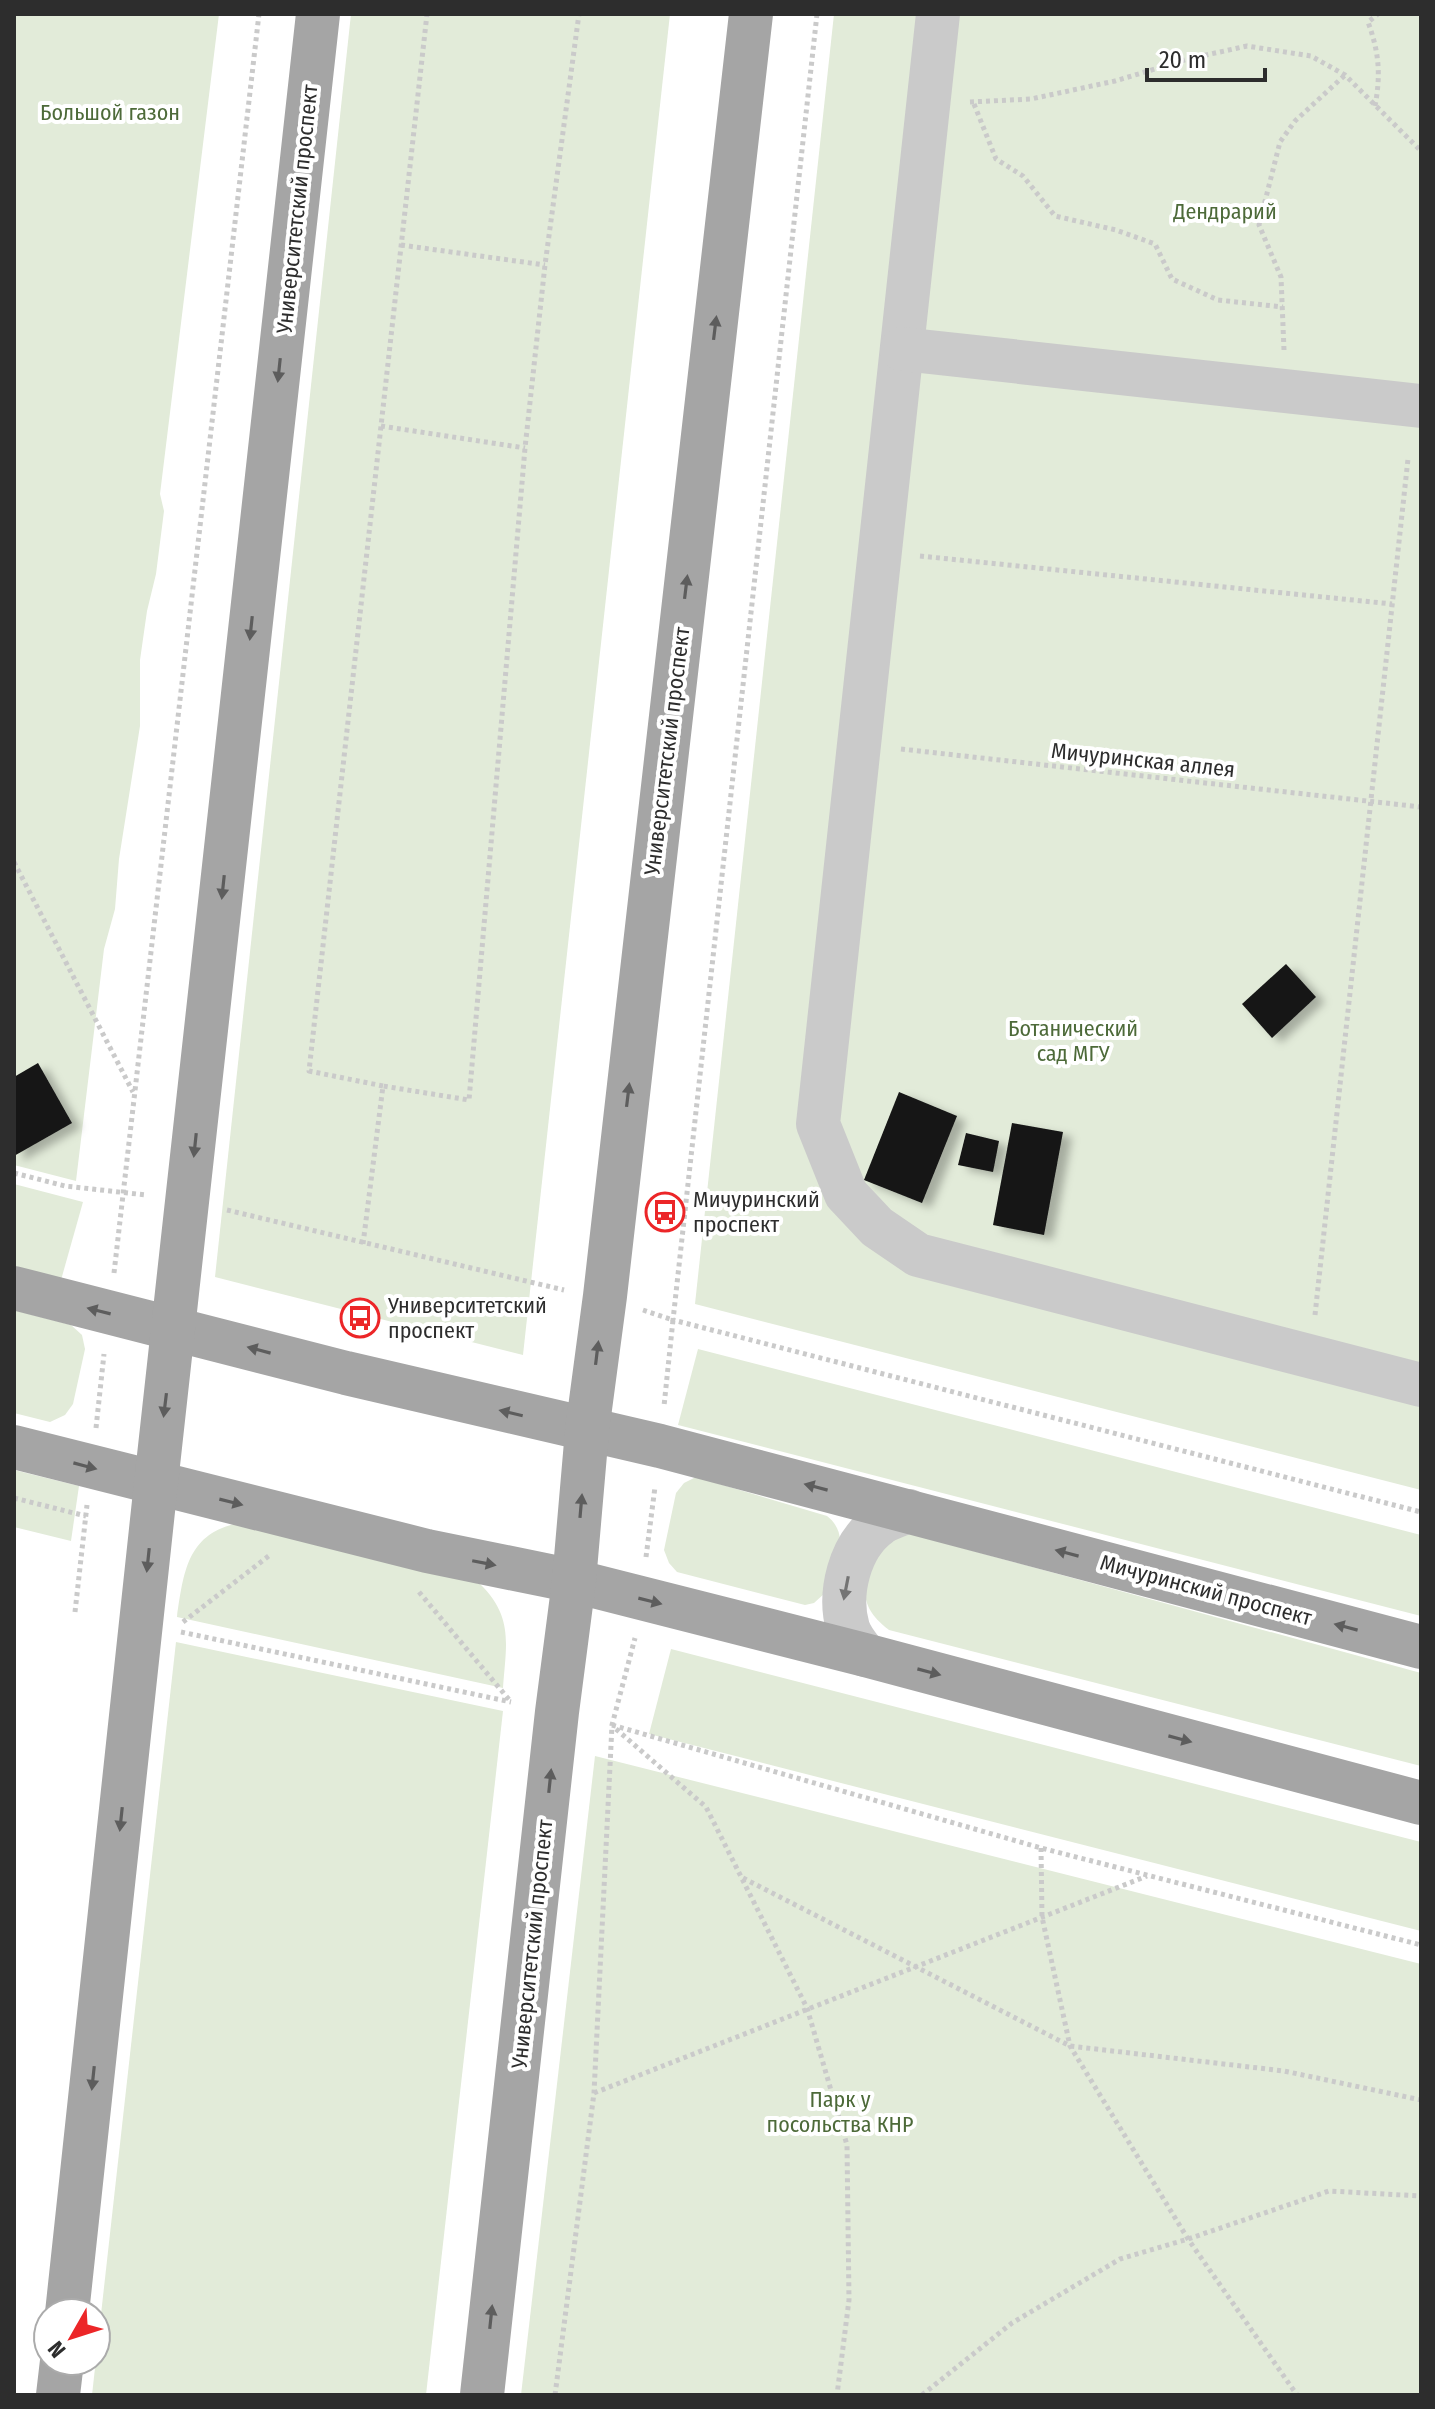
<svg xmlns="http://www.w3.org/2000/svg" width="1435" height="2409" viewBox="0 0 1435 2409" font-family="'Fira Sans Condensed',sans-serif">
<style>
.green{fill:#e2ebd9}
.building{fill:#141414;filter:url(#shadow)}
.lines{fill:none;stroke-linecap:round;stroke-linejoin:round}
.path{stroke:#cacaca;stroke-width:5;stroke-dasharray:4 4;stroke-linecap:butt}
.minor{stroke:#cacaca;stroke-width:44}
.major{stroke:#a5a5a5;stroke-width:44}
.oneway{fill:#5d5d5d}
.oneway2{fill:#747474}
.labels{text-anchor:middle;dominant-baseline:central;stroke-width:8;stroke-linejoin:round;paint-order:stroke}
.park-label{font-size:22px;fill:#4d6a39;stroke:#fff}
.street-label{font-size:22px;fill:#2d2d2d;stroke:#fff}
.poi-label{font-size:22px;fill:#2d2d2d;stroke:#fff;text-anchor:start}
</style>
<defs>
<filter id="shadow"><feDropShadow dx="9" dy="5" stdDeviation="4" flood-color="#0004"/></filter>
</defs>
<rect width="100%" height="100%" fill="#fff"/>
<g class="green">
<polygon points="14,14 219,14 160,494 164,511 156,574 147,611 140,660 140,726 119,859 115,909 104,949 76,1181 14,1165"/>
<polygon points="351,14 670,14 523,1355 215,1277"/>
<polygon points="834,14 1421,14 1421,1490 695,1304"/>
<polygon points="14,1184 83,1202 61,1280 14,1268"/>
<polygon points="14,1310 71,1325 82,1335 85,1349 73,1404 65,1415 50,1422 14,1413"/>
<polygon points="698,1349 1421,1535 1421,1616 678,1425"/>
<polygon points="14,1470 79,1486 71,1541 14,1527"/>
<path d="M696,1477L827,1516C835,1522 840,1531 840,1541L825,1593L814,1603L805,1605L677,1572L669,1563L664,1550L676,1493L684,1483Z"/>
<path d="M244,1522L480,1584C514,1617 506,1645 503,1688L177,1617C184,1569 188,1531 244,1522Z"/>
<path d="M911,1534L1421,1673V1766L889,1630C862,1609 863,1595 866,1562L897,1537Z"/>
<polygon points="176,1642 503,1711 426,2395 92,2395"/>
<polygon points="671,1649 1421,1842 1421,1931 649,1734"/>
<polygon points="595,1756 1421,1964 1421,2395 521,2395"/>
</g>
<g class="building">
<polygon points="1286,964 1316,997 1272,1038 1242,1004"/>
<polygon points="38,1063 72,1123 14,1156 14,1077"/>
<polygon points="899,1092 957,1116 922,1203 864,1180"/>
<polygon points="1012,1123 1063,1132 1044,1235 993,1225"/>
<polygon points="966,1133 999,1141 993,1172 958,1165"/>
</g>
<g class="lines">
<g class="path">
<polyline points="817,14 673,1320 1421,1512"/>
<polyline points="970,102 1031,99 1115,81 1188,59 1247,46 1311,56 1345,75 1421,151"/>
<polyline points="974,104 996,159 1023,176 1055,216 1116,230 1155,244 1172,279 1218,300 1283,307"/>
<path d="M1375,106C1381,74 1379,52 1368,22L1378,14"/>
<polyline points="401,245 545,265"/>
<polyline points="1284,350 1281,277 1259,225 1280,142 1295,121 1345,75"/>
<polyline points="381,426 525,448"/>
<polyline points="920,556 1392,604"/>
<polyline points="901,749 1421,807"/>
<polyline points="14,862 133,1092"/>
<polyline points="383,1086 309,1071 427,14"/>
<polyline points="14,1173 65,1186 146,1195"/>
<polyline points="227,1210 564,1290"/>
<polyline points="363,1244 383,1086 469,1100 525,448 545,265 579,14"/>
<polyline points="114,1273 259,14"/>
<polyline points="643,1310 673,1320 664,1406"/>
<polyline points="1315,1315 1408,459"/>
<polyline points="96,1428 104,1354"/>
<polyline points="14,1498 86,1516"/>
<polyline points="646,1557 655,1487"/>
<polyline points="419,1592 511,1702"/>
<polyline points="75,1612 87,1505"/>
<polyline points="183,1622 270,1555"/>
<polyline points="181,1632 511,1702"/>
<polyline points="612,1725 1041,1848 1421,1945"/>
<polyline points="616,1729 706,1807 807,2008 847,2145 849,2300 837,2395"/>
<polyline points="1041,1848 1042,1917 1070,2046 1188,2239 1297,2395"/>
<polyline points="743,1878 1070,2046 1284,2071 1421,2100"/>
<polyline points="594,2093 1147,1876"/>
<polyline points="555,2395 594,2093 612,1725 635,1638"/>
<polyline points="922,2395 1012,2323 1120,2259 1188,2239 1329,2191 1421,2196"/>
</g>
<g class="minor">
<polyline points="938,14 818,1124 846,1194 877,1227 918,1255 1421,1385"/>
<polyline points="902,349 1421,406"/>
<path d="M865,1655C859,1647 851,1638 848,1628C838,1594 849,1546 880,1524C888,1518 900,1515 909,1511"/>
</g>
<g class="major">
<polyline points="14,1288 346,1373 660,1446 1421,1647"/>
<polyline points="14,1447 427,1551 574,1581 865,1655 1421,1803"/>
<polyline points="67,2313 156,1483 318,14"/>
<polyline points="58,2395 62,2361"/>
<polyline points="482,2395 557,1712 574,1581 587,1431 605,1296 751,14"/>
</g>
</g>
<defs><path id="oneway-solid" d="M-6-.8H1V-3.2L6.5 0L1 3.2V.8H-6Z" transform="scale(2)"/></defs>
<g class="oneway">
<use href="#oneway-solid" transform="translate(715 328) rotate(-83)"/>
<use href="#oneway-solid" transform="translate(279 370) rotate(96)"/>
<use href="#oneway-solid" transform="translate(686 587) rotate(-83)"/>
<use href="#oneway-solid" transform="translate(251 628) rotate(96)"/>
<use href="#oneway-solid" transform="translate(223 887) rotate(96)"/>
<use href="#oneway-solid" transform="translate(628 1095) rotate(-83)"/>
<use href="#oneway-solid" transform="translate(195 1145) rotate(96)"/>
<use href="#oneway-solid" transform="translate(99 1311) rotate(-166)"/>
<use href="#oneway-solid" transform="translate(259 1350) rotate(-165)"/>
<use href="#oneway-solid" transform="translate(597 1353) rotate(-83)"/>
<use href="#oneway-solid" transform="translate(165 1405) rotate(97)"/>
<use href="#oneway-solid" transform="translate(511 1413) rotate(-167)"/>
<use href="#oneway-solid" transform="translate(85 1466) rotate(15)"/>
<use href="#oneway-solid" transform="translate(816 1487) rotate(-165)"/>
<use href="#oneway-solid" transform="translate(231 1502) rotate(14)"/>
<use href="#oneway-solid" transform="translate(581 1506) rotate(-85)"/>
<use href="#oneway-solid" transform="translate(1067 1553) rotate(-165)"/>
<use href="#oneway-solid" transform="translate(148 1560) rotate(96)"/>
<use href="#oneway-solid" transform="translate(484 1563) rotate(11)"/>
<use href="#oneway-solid" transform="translate(650 1601) rotate(14)"/>
<use href="#oneway-solid" transform="translate(1346 1627) rotate(-165)"/>
<use href="#oneway-solid" transform="translate(929 1672) rotate(15)"/>
<use href="#oneway-solid" transform="translate(1180 1739) rotate(15)"/>
<use href="#oneway-solid" transform="translate(550 1781) rotate(-84)"/>
<use href="#oneway-solid" transform="translate(121 1819) rotate(96)"/>
<use href="#oneway-solid" transform="translate(93 2078) rotate(96)"/>
<use href="#oneway-solid" transform="translate(491 2317) rotate(-84)"/>
</g>
<use class="oneway2" href="#oneway-solid" transform="translate(846 1588) rotate(101)"/>
<defs>
<symbol id="bus-ring" viewBox="-11 -11 22 22"><circle r="9.5" fill="#fff" stroke="#ec2628" stroke-width="1.5"/><path d="M-5-6H5V4H4V6H2V4H-2V6H-4V4H-5ZM-3.5-4V0h7V-4ZM-3.5 1.2v1.5H-2V1.2ZM2 1.2v1.5H3.5V1.2Z" fill="#ec2628"/></symbol>
</defs>
<g fill-rule="evenodd">
<use href="#bus-ring" x="643" y="1190" width="44" height="44"/>
<use href="#bus-ring" x="338" y="1296" width="44" height="44"/>
</g>
<g class="labels">
<g class="park-label">
<text x="110" y="112">Большой газон</text>
<text x="1225" y="211">Дендрарий</text>
<text x="1073" y="1028">Ботанический<tspan x="1073" dy="25">сад МГУ</tspan></text>
<text x="840" y="2099">Парк у<tspan x="840" dy="25">посольства КНР</tspan></text>
</g>
<g class="street-label">
<text transform="translate(297 209) rotate(-84)">Университетский проспект</text>
<text transform="translate(667 751) rotate(-83)">Университетский проспект</text>
<text transform="translate(1143 760) rotate(6)">Мичуринская аллея</text>
<text transform="translate(1206 1590) rotate(15)">Мичуринский проспект</text>
<text transform="translate(532 1944) rotate(-84)">Университетский проспект</text>
</g>
<g class="poi-label">
<text x="693" y="1199">Мичуринский<tspan x="693" dy="25">проспект</tspan></text>
<text x="388" y="1305">Университетский<tspan x="388" dy="25">проспект</tspan></text>
</g>
</g>
<rect width="1435" height="2409" fill="none" stroke="#2d2d2d" stroke-width="32"/>
<g transform="translate(72 2337) rotate(231)"><circle r="38" fill="#ffffff" stroke="#ababab" stroke-width="2"/>
<path d="M0-6L14 30L0 20L-14 30Z" fill="#ec2628"/>
<text y="-12" font-size="22" font-weight="bold" text-anchor="middle" fill="#2d2d2d">N</text>
</g>
<path d="M1147 68v12h118v-12" fill="none" stroke="#2d2d2d" stroke-width="4"/>
<text x="1159" y="68" font-size="24" fill="#2d2d2d" stroke="#ffffff" stroke-width="6" paint-order="stroke">20 m</text>
</svg>
